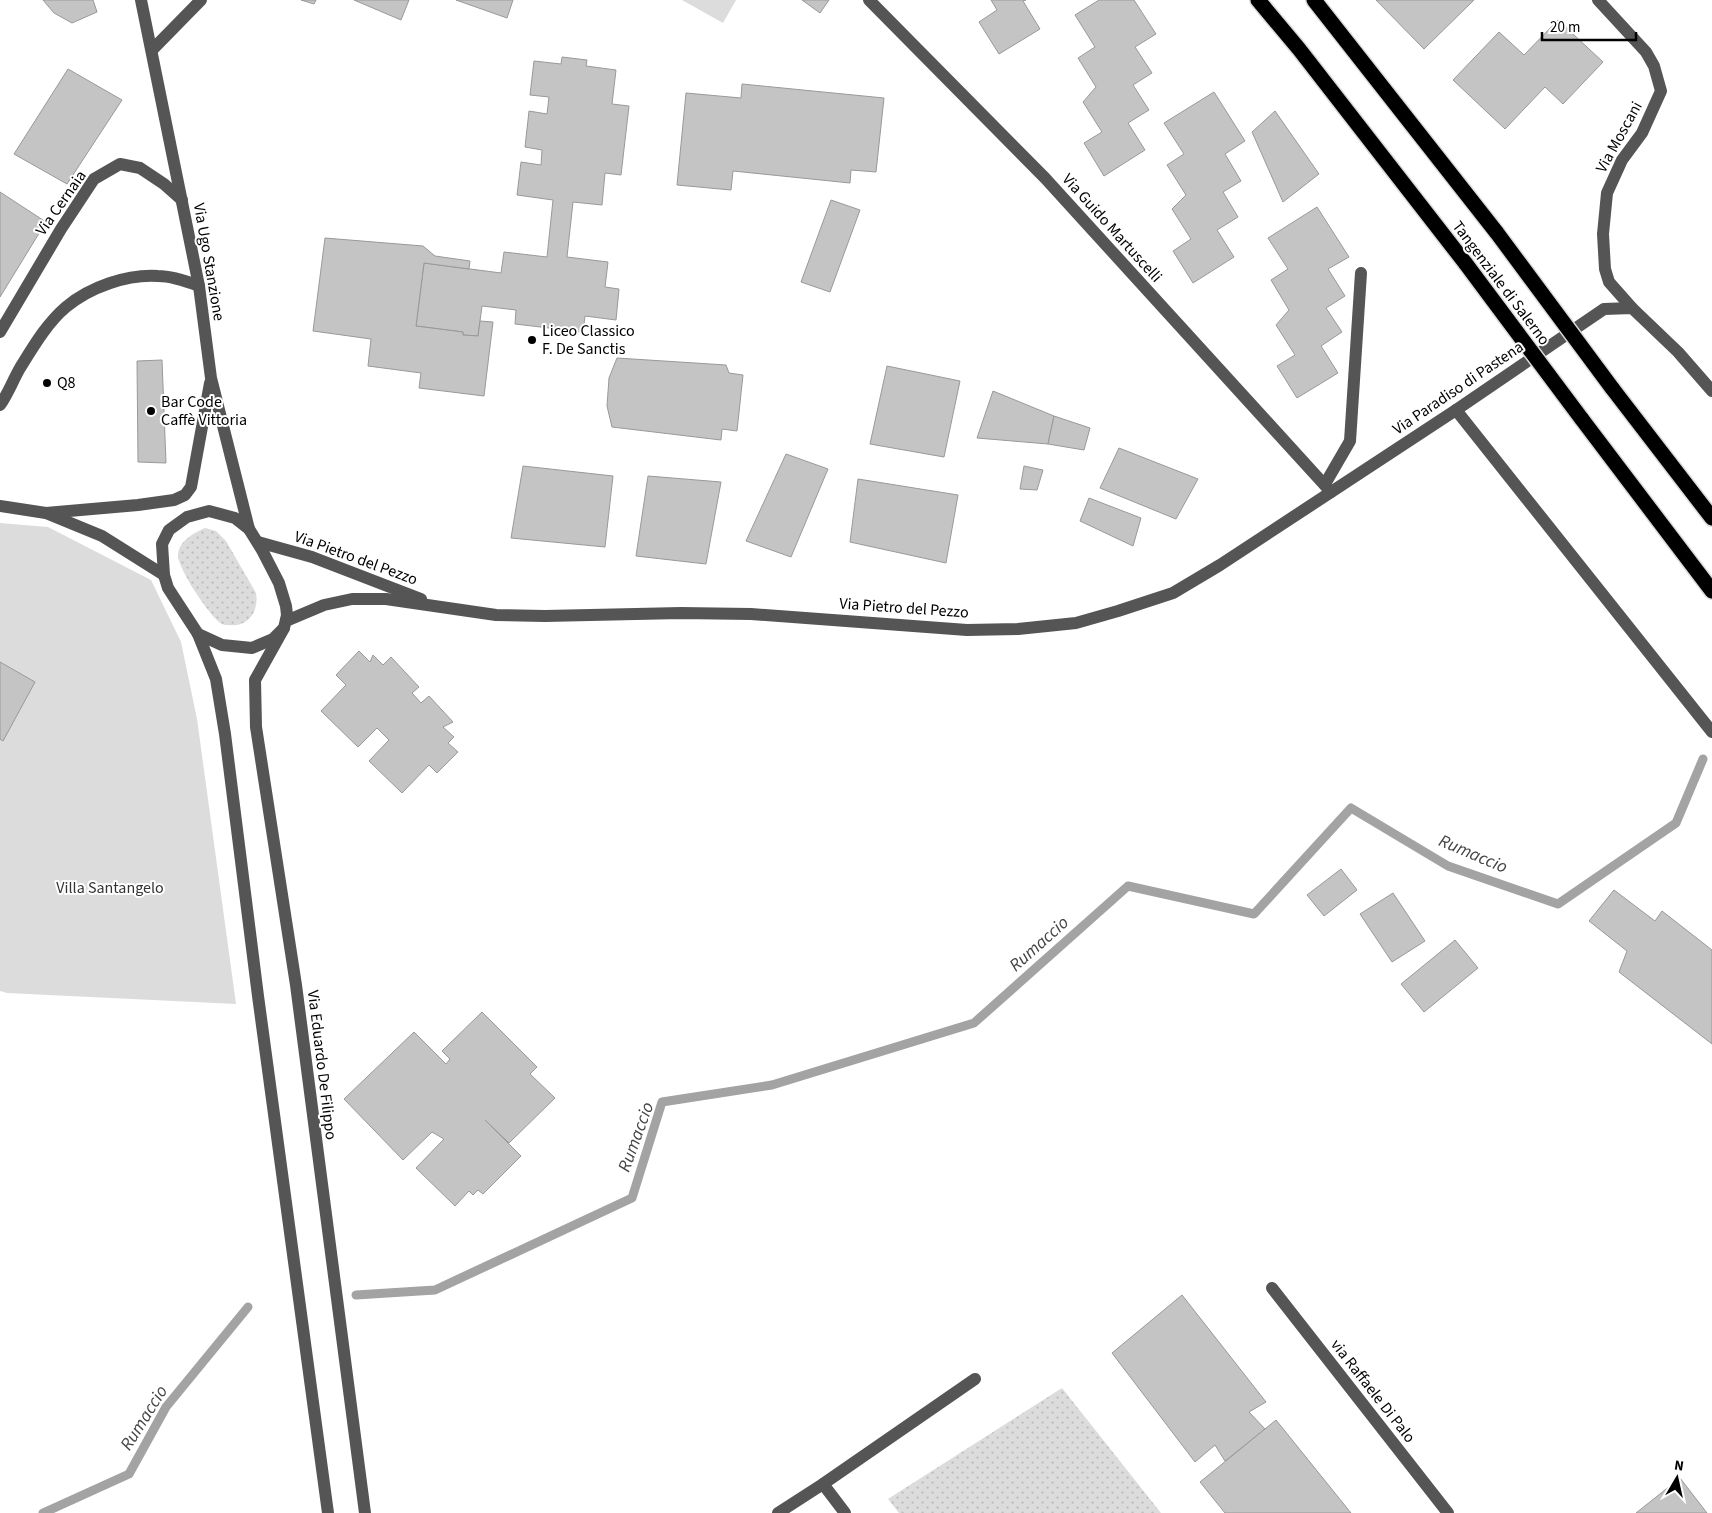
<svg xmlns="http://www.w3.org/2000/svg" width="1712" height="1513" viewBox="0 0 1712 1513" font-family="'Source Sans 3',sans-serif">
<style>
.grass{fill:url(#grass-dots)}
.park{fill:#dcdcdc}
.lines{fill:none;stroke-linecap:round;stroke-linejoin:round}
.stream{stroke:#a3a3a3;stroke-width:9}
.building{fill:#c4c4c4;stroke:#999}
.highway-casing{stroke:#dbdbdb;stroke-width:18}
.minor{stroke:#555;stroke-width:12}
.highway{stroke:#000;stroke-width:15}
.highway-bridge-casing{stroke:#dbdbdb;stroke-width:18;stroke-linecap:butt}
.highway-bridge{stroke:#000;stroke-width:15}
.poi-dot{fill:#000;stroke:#fff;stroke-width:2}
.labels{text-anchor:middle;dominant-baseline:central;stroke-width:4;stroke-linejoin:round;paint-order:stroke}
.street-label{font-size:16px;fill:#000;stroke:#fff}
.poi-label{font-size:16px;fill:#000;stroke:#fff;text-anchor:start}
.park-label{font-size:16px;fill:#333;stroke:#fff}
.water-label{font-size:18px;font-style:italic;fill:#444;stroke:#fff}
</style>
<defs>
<pattern id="grass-dots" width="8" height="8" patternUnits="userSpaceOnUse" patternTransform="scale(1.25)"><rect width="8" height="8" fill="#dcdcdc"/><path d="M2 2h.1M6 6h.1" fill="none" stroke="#bbb" stroke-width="1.8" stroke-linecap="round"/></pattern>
</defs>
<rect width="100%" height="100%" fill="#fff"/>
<g class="grass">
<path d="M205,528L216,531L226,541L256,593C259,611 249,627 229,625C227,625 224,625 222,624C211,619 176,566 178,554C180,540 194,533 205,528Z"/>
<polygon points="1062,1388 1161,1513 899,1513 888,1499"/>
</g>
<g class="park">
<polygon points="682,0 736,0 723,23"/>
<polygon points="0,523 48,527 151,580 181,642 197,719 236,1004 7,993 0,991"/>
</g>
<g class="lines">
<g class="stream">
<polyline points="356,1295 435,1290 632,1198 662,1102 772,1085 974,1023 1128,886 1254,914 1351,808 1448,866 1558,904 1676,823 1703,759"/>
<polyline points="43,1513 129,1474 166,1407 248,1307"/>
</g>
</g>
<g class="building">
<polygon points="43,0 93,0 97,12 72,23 54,13"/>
<polygon points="301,0 316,0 314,4"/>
<polygon points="354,0 409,0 401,20"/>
<polygon points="456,0 513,0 507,18"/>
<polygon points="802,0 829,0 820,13"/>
<polygon points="991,0 1026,0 1023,1 1040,29 999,54 979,22 997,10"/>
<polygon points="1099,0 1134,0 1156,34 1135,47 1152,73 1133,85 1149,110 1128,123 1145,150 1104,176 1084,143 1102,132 1083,102 1096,87 1078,58 1095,47 1075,15"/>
<polygon points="1376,0 1474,0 1424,49"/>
<polygon points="1558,20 1603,62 1563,104 1545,87 1505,129 1453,80 1499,32 1524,55"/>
<polygon points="562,57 587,60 586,66 616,70 612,104 629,106 621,175 605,173 602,205 573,202 567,257 608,262 605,287 619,289 616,320 585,316 583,332 515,324 516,310 482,306 478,336 463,335 463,332 416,326 424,263 501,273 504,252 547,257 553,200 517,195 521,162 541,165 542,150 525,147 529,111 547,114 549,97 530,95 534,61 561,64"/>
<polygon points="68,69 122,100 67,184 14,154"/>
<polygon points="742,84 884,98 876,172 851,170 850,183 733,171 731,190 677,185 686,93 741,98"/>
<polygon points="1214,92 1245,141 1225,154 1241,181 1223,192 1238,217 1217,230 1234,257 1193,283 1173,251 1191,239 1172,209 1186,195 1167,165 1184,154 1164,123"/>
<polygon points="1275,111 1319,174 1283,202 1252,132"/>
<polygon points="0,192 46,222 0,297"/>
<polygon points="831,200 860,210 830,292 801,282"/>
<polygon points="1317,207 1349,257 1328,269 1345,296 1326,308 1342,332 1321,346 1338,373 1297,398 1277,366 1295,355 1276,325 1289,310 1271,280 1288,269 1268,238"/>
<polygon points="325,238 423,246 435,256 470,261 469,269 424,263 416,326 463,332 463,335 478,336 480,321 493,322 484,396 419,388 421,373 368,366 371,339 313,331"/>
<polygon points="617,358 726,365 729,373 743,375 737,431 722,429 721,440 612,427 607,406 609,378"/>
<polygon points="162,360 166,463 138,462 137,361"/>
<polygon points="887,366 960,381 944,457 870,444"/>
<polygon points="993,391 1054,416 1048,444 977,438"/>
<polygon points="1054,416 1090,428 1084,450 1048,444"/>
<polygon points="1119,448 1198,479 1176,519 1100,488"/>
<polygon points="786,454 828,469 791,557 746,541"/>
<polygon points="523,466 613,476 605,547 511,538"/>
<polygon points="1024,466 1043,470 1037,490 1020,489"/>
<polygon points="648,476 721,482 706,564 636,556"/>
<polygon points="858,479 958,495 946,563 850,542"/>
<polygon points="1089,498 1141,518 1133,546 1080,521"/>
<polygon points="359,651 370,662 373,655 383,665 391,657 419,687 412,693 421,703 429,696 453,722 443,727 454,737 448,743 458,752 437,773 429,765 402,793 369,761 389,740 377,728 358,747 321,711 346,685 336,675"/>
<polygon points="0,662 35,682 3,741 0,739"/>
<polygon points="1341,869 1357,890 1324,916 1307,895"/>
<polygon points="1614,890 1655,921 1662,911 1712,950 1712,1044 1619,972 1627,951 1589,921"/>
<polygon points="1393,893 1425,941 1392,962 1360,914"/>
<polygon points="1455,940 1478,968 1424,1012 1401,984"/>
<polygon points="482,1012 537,1067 530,1074 555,1098 509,1143 485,1120 521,1156 483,1194 478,1190 473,1195 469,1191 455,1206 416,1168 444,1139 432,1132 403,1160 344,1099 414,1032 446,1064 450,1059 442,1051"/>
<polygon points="1182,1295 1266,1402 1249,1412 1265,1429 1225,1461 1215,1445 1195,1462 1112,1353"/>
<polygon points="1276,1420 1351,1513 1225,1513 1200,1482"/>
<polygon points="1680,1478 1707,1513 1636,1513"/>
</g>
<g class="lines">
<defs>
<g id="highway">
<polyline points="1258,0 1299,49 1466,264"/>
<polyline points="1314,0 1497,233"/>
<polyline points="1612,388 1712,518"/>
<polyline points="1581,418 1712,591"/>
</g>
</defs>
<use href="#highway" class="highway-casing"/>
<g class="minor">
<polyline points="141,0 199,286 211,378 249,529"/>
<polyline points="869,0 1045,178 1331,492"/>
<polyline points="1598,0 1646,52 1654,66 1661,91 1642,133 1622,160 1607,193 1603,234 1605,269 1609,282 1632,308"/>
<polyline points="152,50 201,0"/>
<polyline points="0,332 61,229 94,179 120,164 140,168 164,184 182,200"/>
<path d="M0,405C8,394 13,380 20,368C33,347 47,323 66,307C90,287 127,274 158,276C172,276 186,281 199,286"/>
<polyline points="1456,410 1712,732"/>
<polyline points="1325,484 1350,441 1361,273"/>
<polyline points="0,506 46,513 102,536 164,575"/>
<polygon points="209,511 235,518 249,529 262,550 279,583 286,606 287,615 284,628 273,639 252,648 222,645 198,634 168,588 164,575 162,544 169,530 187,517"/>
<polyline points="46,513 138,505 174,500 185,495 191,487 210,383"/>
<polyline points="258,542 312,557 421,599"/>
<polyline points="286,621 324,605 352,599 386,599 496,615 545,616 681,613 751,614 967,630 1018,629 1076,623 1118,611 1173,593 1220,565 1456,410 1604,309 1632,308 1678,352 1712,391"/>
<polyline points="284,628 255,680 256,727 296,985 365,1513"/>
<polyline points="198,634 216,679 225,734 258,996 328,1513"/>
<polyline points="1272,1288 1448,1513"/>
<polyline points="823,1484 845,1513"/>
<polyline points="778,1513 823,1484 975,1379"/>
</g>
<use href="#highway" class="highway"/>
<defs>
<g id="highway-bridge">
<polyline points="1497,233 1612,388"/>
<polyline points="1466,264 1581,418"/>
</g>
</defs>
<use href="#highway-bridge" class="highway-bridge-casing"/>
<use href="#highway-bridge" class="highway-bridge"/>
</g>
<g class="poi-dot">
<circle cx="532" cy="340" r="5"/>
<circle cx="47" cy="383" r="5"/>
<circle cx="151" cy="411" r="5"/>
</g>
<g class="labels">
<g class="street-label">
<text transform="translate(1619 137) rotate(-61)">Via Moscani</text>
<text transform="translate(61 203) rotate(-55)">Via Cernaia</text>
<text transform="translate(1112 228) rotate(48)">Via Guido Martuscelli</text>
<text transform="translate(209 262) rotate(80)">Via Ugo Stanzione</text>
<text transform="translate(1501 283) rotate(53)">Tangenziale di Salerno</text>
<text transform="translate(1458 388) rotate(-34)">Via Paradiso di Pastena</text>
<text transform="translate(356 558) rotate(20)">Via Pietro del Pezzo</text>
<text transform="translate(904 608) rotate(4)">Via Pietro del Pezzo</text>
<text transform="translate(322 1065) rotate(83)">Via Eduardo De Filippo</text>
<text transform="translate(1373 1391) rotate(52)">via Raffaele Di Palo</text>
</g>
<g class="poi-label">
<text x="542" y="331">Liceo Classico<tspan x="542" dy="18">F. De Sanctis</tspan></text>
<text x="57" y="383">Q8</text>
<text x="161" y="402">Bar Code<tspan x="161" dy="18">Caffè Vittoria</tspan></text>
</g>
<g class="park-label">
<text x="110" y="888">Villa Santangelo</text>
</g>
<g class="water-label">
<text transform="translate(1473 854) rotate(23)">Rumaccio</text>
<text transform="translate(1039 944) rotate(-42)">Rumaccio</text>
<text transform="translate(636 1137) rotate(-70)">Rumaccio</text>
<text transform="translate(144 1418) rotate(-58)">Rumaccio</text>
</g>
</g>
<g transform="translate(1677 1478) rotate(9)" stroke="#ffffff" stroke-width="4" paint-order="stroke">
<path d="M0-4L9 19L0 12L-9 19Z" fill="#000000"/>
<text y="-8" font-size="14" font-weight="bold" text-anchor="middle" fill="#000000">N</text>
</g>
<path d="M1542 32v8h94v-8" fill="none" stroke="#000000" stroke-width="2.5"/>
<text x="1550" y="32" font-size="15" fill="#000000" stroke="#ffffff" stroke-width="4" paint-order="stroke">20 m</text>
</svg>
